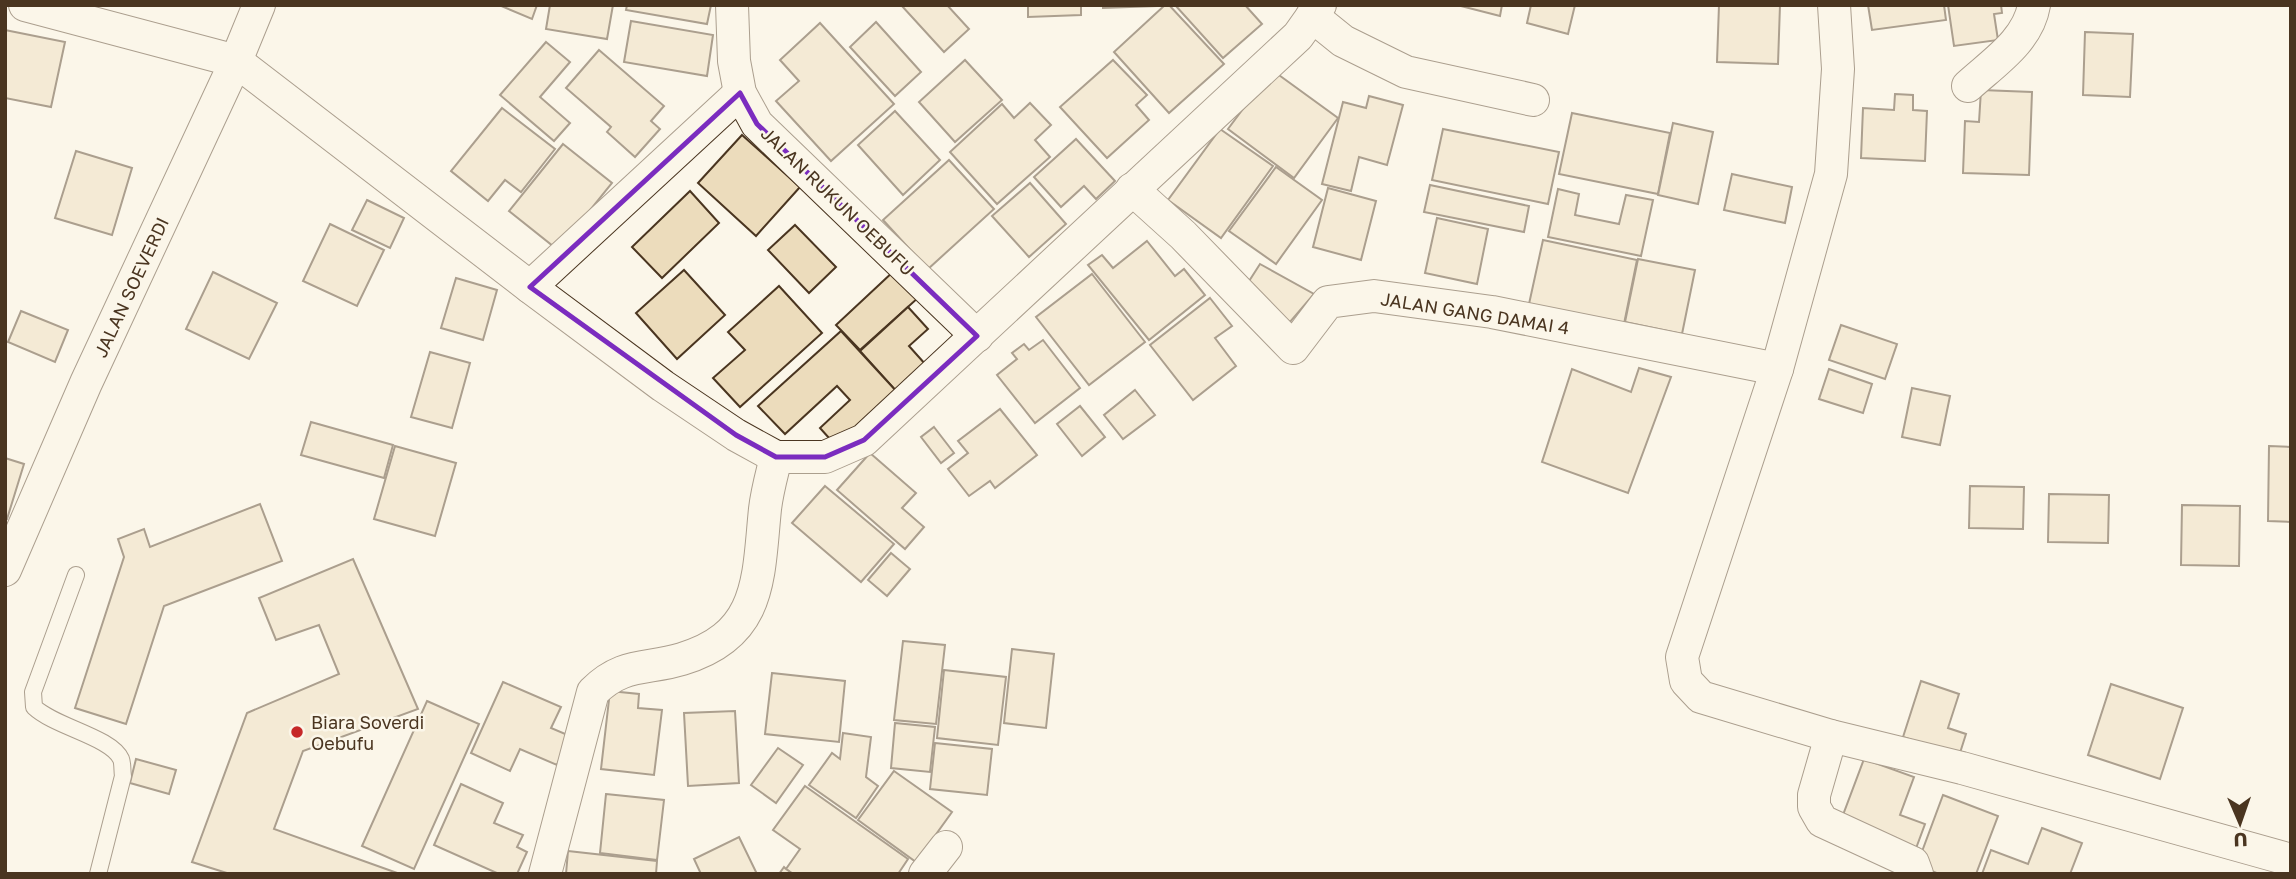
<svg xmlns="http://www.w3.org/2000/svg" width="2296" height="879" viewBox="0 0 2296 879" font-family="'Golos Text',sans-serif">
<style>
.building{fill:#ecdcbc;stroke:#4a3520;stroke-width:2}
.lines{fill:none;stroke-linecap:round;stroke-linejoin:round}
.lane-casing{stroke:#4a3520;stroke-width:18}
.street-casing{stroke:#4a3520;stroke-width:34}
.lane{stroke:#fbf6e9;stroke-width:16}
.street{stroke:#fbf6e9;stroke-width:32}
.marked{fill:none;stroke:#7b2cbf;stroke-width:5;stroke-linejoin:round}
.poi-dot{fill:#c62828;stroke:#fbf6e9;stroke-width:2.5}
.labels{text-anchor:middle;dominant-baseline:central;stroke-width:5;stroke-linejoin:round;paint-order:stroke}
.street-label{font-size:18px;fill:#4a3520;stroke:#fbf6e9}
.poi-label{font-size:18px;fill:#4a3520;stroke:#fbf6e9;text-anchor:start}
</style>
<rect width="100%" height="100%" fill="#fbf6e9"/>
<g class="building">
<polygon points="499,5 537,5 532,19"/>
<polygon points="550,5 613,5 607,39 546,29"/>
<polygon points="627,5 711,5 707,24 626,10"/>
<polygon points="901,5 947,5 969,29 944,52"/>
<polygon points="1028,5 1081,5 1081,15 1028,17"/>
<polygon points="1103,5 1157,5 1157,6 1103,8"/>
<polygon points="1165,5 1169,5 1224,64 1169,113 1114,52"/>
<polygon points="1175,5 1245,5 1262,24 1223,58"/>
<polygon points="1457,5 1502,5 1500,16"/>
<polygon points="1531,5 1575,5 1568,34 1527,23"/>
<polygon points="1719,5 1780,5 1778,64 1717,62"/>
<polygon points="1868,5 1944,5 1946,20 1872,30"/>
<polygon points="1948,5 2001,5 2002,13 1994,14 1998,40 1954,46"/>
<polygon points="631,21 713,35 707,76 624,62"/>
<polygon points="876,22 921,72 895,96 850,47"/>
<polygon points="820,23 894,104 831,161 776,101 799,81 780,60"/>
<polygon points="5,30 65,42 51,107 5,98"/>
<polygon points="2085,32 2133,34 2130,97 2083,95"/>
<polygon points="546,42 570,62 540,97 570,123 554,141 500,95"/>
<polygon points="599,50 664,106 651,121 660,129 635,157 607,132 611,127 566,88"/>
<polygon points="965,60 1002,100 955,142 919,102"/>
<polygon points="1113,60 1147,95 1136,105 1149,120 1107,158 1060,107"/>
<polygon points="1272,70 1338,118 1294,178 1228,129"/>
<polygon points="1981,90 2032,92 2029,175 1963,173 1965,121 1979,122"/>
<polygon points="1895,94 1913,95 1913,110 1927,111 1925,161 1861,158 1863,108 1894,110"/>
<polygon points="1369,96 1403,105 1387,165 1359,157 1351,191 1322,184 1343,102 1366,108"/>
<polygon points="1030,103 1051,125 1035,140 1050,157 997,204 950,152 1002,104 1014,118"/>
<polygon points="502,108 555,149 521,192 505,180 488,201 451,171"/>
<polygon points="895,111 940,160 903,195 858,145"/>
<polygon points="1572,113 1670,133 1658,194 1559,174"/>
<polygon points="1673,123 1713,132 1698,204 1658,195"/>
<polygon points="1220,129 1273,166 1221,238 1168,200"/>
<polygon points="1443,129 1559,152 1548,204 1432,180"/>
<polygon points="742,135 800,187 756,236 698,183"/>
<polygon points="1076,139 1115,181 1096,199 1084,186 1061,207 1034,177"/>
<polygon points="563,144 612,183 558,250 509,211"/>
<polygon points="76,151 132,168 112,235 55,218"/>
<polygon points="949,160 994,209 928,269 883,220"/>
<polygon points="1276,167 1322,200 1276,264 1229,231"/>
<polygon points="1732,174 1792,187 1785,223 1724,210"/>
<polygon points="1030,183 1066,224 1029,257 992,216"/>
<polygon points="1430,185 1529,206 1524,232 1424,212"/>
<polygon points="1328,188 1376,201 1361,260 1313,247"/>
<polygon points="1558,189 1579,194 1575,215 1619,224 1626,195 1653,200 1641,256 1548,237"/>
<polygon points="690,191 719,223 662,278 632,247"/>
<polygon points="367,200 404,218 390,248 352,230"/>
<polygon points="1437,218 1488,229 1477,284 1425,273"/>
<polygon points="330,224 384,250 357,306 303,281"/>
<polygon points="795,225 836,267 809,293 768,250"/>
<polygon points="1543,240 1637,260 1624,324 1529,304"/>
<polygon points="1147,241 1175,276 1184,269 1205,295 1149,340 1088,265 1102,255 1113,268"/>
<polygon points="1638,259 1695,270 1682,334 1625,322"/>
<polygon points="1260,264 1314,294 1290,322 1244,289"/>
<polygon points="684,270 725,315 677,359 636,313"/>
<polygon points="895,270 919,297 860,350 836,325"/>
<polygon points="213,272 277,303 249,359 186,329"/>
<polygon points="1092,274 1145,342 1089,385 1036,317"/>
<polygon points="456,278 497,290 483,340 441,328"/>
<polygon points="779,286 822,333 740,407 713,378 745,350 728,332"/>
<polygon points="1210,298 1232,326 1215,338 1236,366 1193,400 1150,345"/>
<polygon points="908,307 928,329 909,346 926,365 897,392 860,351"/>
<polygon points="21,311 68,330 55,362 8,342"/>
<polygon points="1841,325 1897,344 1885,379 1829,360"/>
<polygon points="841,331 898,393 838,448 820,428 850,400 837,386 785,434 758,406"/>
<polygon points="1043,340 1080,388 1035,423 997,375 1017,359 1012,353 1024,344 1029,350"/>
<polygon points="430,352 470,363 452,428 411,417"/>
<polygon points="1639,368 1671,377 1628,493 1542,462 1572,369 1631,392"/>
<polygon points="1829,369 1872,384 1863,413 1819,399"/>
<polygon points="1912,388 1950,396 1940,445 1902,437"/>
<polygon points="1135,390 1155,415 1123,439 1104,415"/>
<polygon points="1080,406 1105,437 1082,456 1057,424"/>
<polygon points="1000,409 1037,455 995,488 990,481 969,496 948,469 968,453 958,441"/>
<polygon points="311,422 393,445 384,478 301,455"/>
<polygon points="934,427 954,453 941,463 921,437"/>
<polygon points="395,446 456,463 435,536 374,519"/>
<polygon points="2269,446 2291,447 2291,522 2268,521"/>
<polygon points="870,453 916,493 902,508 924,527 905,549 837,490"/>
<polygon points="5,458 24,464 7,519 5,519"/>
<polygon points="825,486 894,544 861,582 792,523"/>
<polygon points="1970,486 2024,487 2023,529 1969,528"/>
<polygon points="2049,494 2109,495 2108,543 2048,542"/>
<polygon points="260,504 282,561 164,606 126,724 75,708 124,557 118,539 144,529 150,547"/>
<polygon points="2182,505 2240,506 2239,566 2181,565"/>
<polygon points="891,553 910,569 887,596 868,580"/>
<polygon points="353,559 418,709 303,751 274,829 400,874 230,874 192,862 247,713 339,674 319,625 276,640 259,598"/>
<polygon points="903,641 945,645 936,724 894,720"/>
<polygon points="1012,649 1054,654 1046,728 1004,723"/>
<polygon points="944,670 1006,677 998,745 937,738"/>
<polygon points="772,673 845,681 839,742 765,734"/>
<polygon points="1921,681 1959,694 1948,728 1966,734 1959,756 1903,737"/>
<polygon points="503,682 561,707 551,728 570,736 557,765 520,749 510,771 471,753"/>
<polygon points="2111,684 2183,708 2160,779 2088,755"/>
<polygon points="610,691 639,694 638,708 662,710 654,775 601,769"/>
<polygon points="427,701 479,724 414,869 362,846"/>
<polygon points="735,711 739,783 688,786 684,713"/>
<polygon points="895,723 935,727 930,772 891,768"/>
<polygon points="843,733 871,737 866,777 878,786 856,818 809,785 832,753 840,759"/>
<polygon points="935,743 992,749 987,795 930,789"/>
<polygon points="778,748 803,765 776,803 751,785"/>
<polygon points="136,759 176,770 169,794 130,783"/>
<polygon points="1864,759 1914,777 1900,815 1925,824 1915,851 1840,823"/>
<polygon points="894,771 952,812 916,862 858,820"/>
<polygon points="461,784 503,803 494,823 523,835 517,847 527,852 517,874 499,874 434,845"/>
<polygon points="805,786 908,859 898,874 793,874 786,869 800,849 773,830"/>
<polygon points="606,794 664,800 657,860 600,853"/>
<polygon points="1943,795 1998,816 1976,874 1939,874 1917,865"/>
<polygon points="2042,828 2082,843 2070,874 1982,874 1991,850 2028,864"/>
<polygon points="739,837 757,874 701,874 694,859"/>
<polygon points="568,851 657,861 656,874 566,874"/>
<polygon points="784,867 786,869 793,874 779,874"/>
</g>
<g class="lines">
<defs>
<path id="lane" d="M76,575L33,692L34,707C55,727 111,737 121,759C123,764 122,771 123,776L98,874"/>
<g id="street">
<polyline points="25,5 236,61 530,287 663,386 736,435 776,457 825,457 864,440 1298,36 1320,5"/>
<polyline points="732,5 734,61 740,93 757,124 977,336"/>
<polyline points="1834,5 1838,69 1831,174 1777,369 1682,657 1686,681 1701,697 1831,736 1962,768 2291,860"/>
<polyline points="1312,16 1343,41 1406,72 1533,100"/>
<path d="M1968,86C1993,63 2028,41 2034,5"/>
<polyline points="1132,189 1183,235 1293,348 1328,302 1374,296 1492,312 1777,369"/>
<polyline points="530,287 740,93"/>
<polyline points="5,570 86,383 236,61 259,5"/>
<polyline points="1831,736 1814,795 1814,807 1822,821 1913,863 1917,874"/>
<path d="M545,874L593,692C623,662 646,670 682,659C762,635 758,578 765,509C767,491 772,474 776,457"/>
<polyline points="925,874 946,847"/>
</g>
</defs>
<use href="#lane" class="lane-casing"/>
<use href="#street" class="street-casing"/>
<use href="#lane" class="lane"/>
<use href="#street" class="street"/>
</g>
<path d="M0 0H2296V879H0ZM740,93L757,124L977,336L864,440L825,457H776L736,435L530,287Z" fill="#fbf6e9" fill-opacity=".55" fill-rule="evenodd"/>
<path class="marked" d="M740,93L757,124L977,336L864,440L825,457H776L736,435L530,287Z"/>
<circle class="poi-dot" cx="297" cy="732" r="7"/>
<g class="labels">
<g class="street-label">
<text transform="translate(838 201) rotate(44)">JALAN RUKUN OEBUFU</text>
<text transform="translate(131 287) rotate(-65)">JALAN SOEVERDI</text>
<text transform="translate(1475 313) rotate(9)">JALAN GANG DAMAI 4</text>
</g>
<g class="poi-label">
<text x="311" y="722">Biara Soverdi<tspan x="311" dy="21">Oebufu</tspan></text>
</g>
</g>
<rect width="2296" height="879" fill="none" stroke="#4a3520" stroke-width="14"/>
<g transform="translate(2240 823) rotate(178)" stroke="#fbf6e9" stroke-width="5" paint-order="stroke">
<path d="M0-5L12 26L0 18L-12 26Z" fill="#4a3520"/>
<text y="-10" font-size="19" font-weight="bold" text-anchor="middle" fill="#4a3520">U</text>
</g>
</svg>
